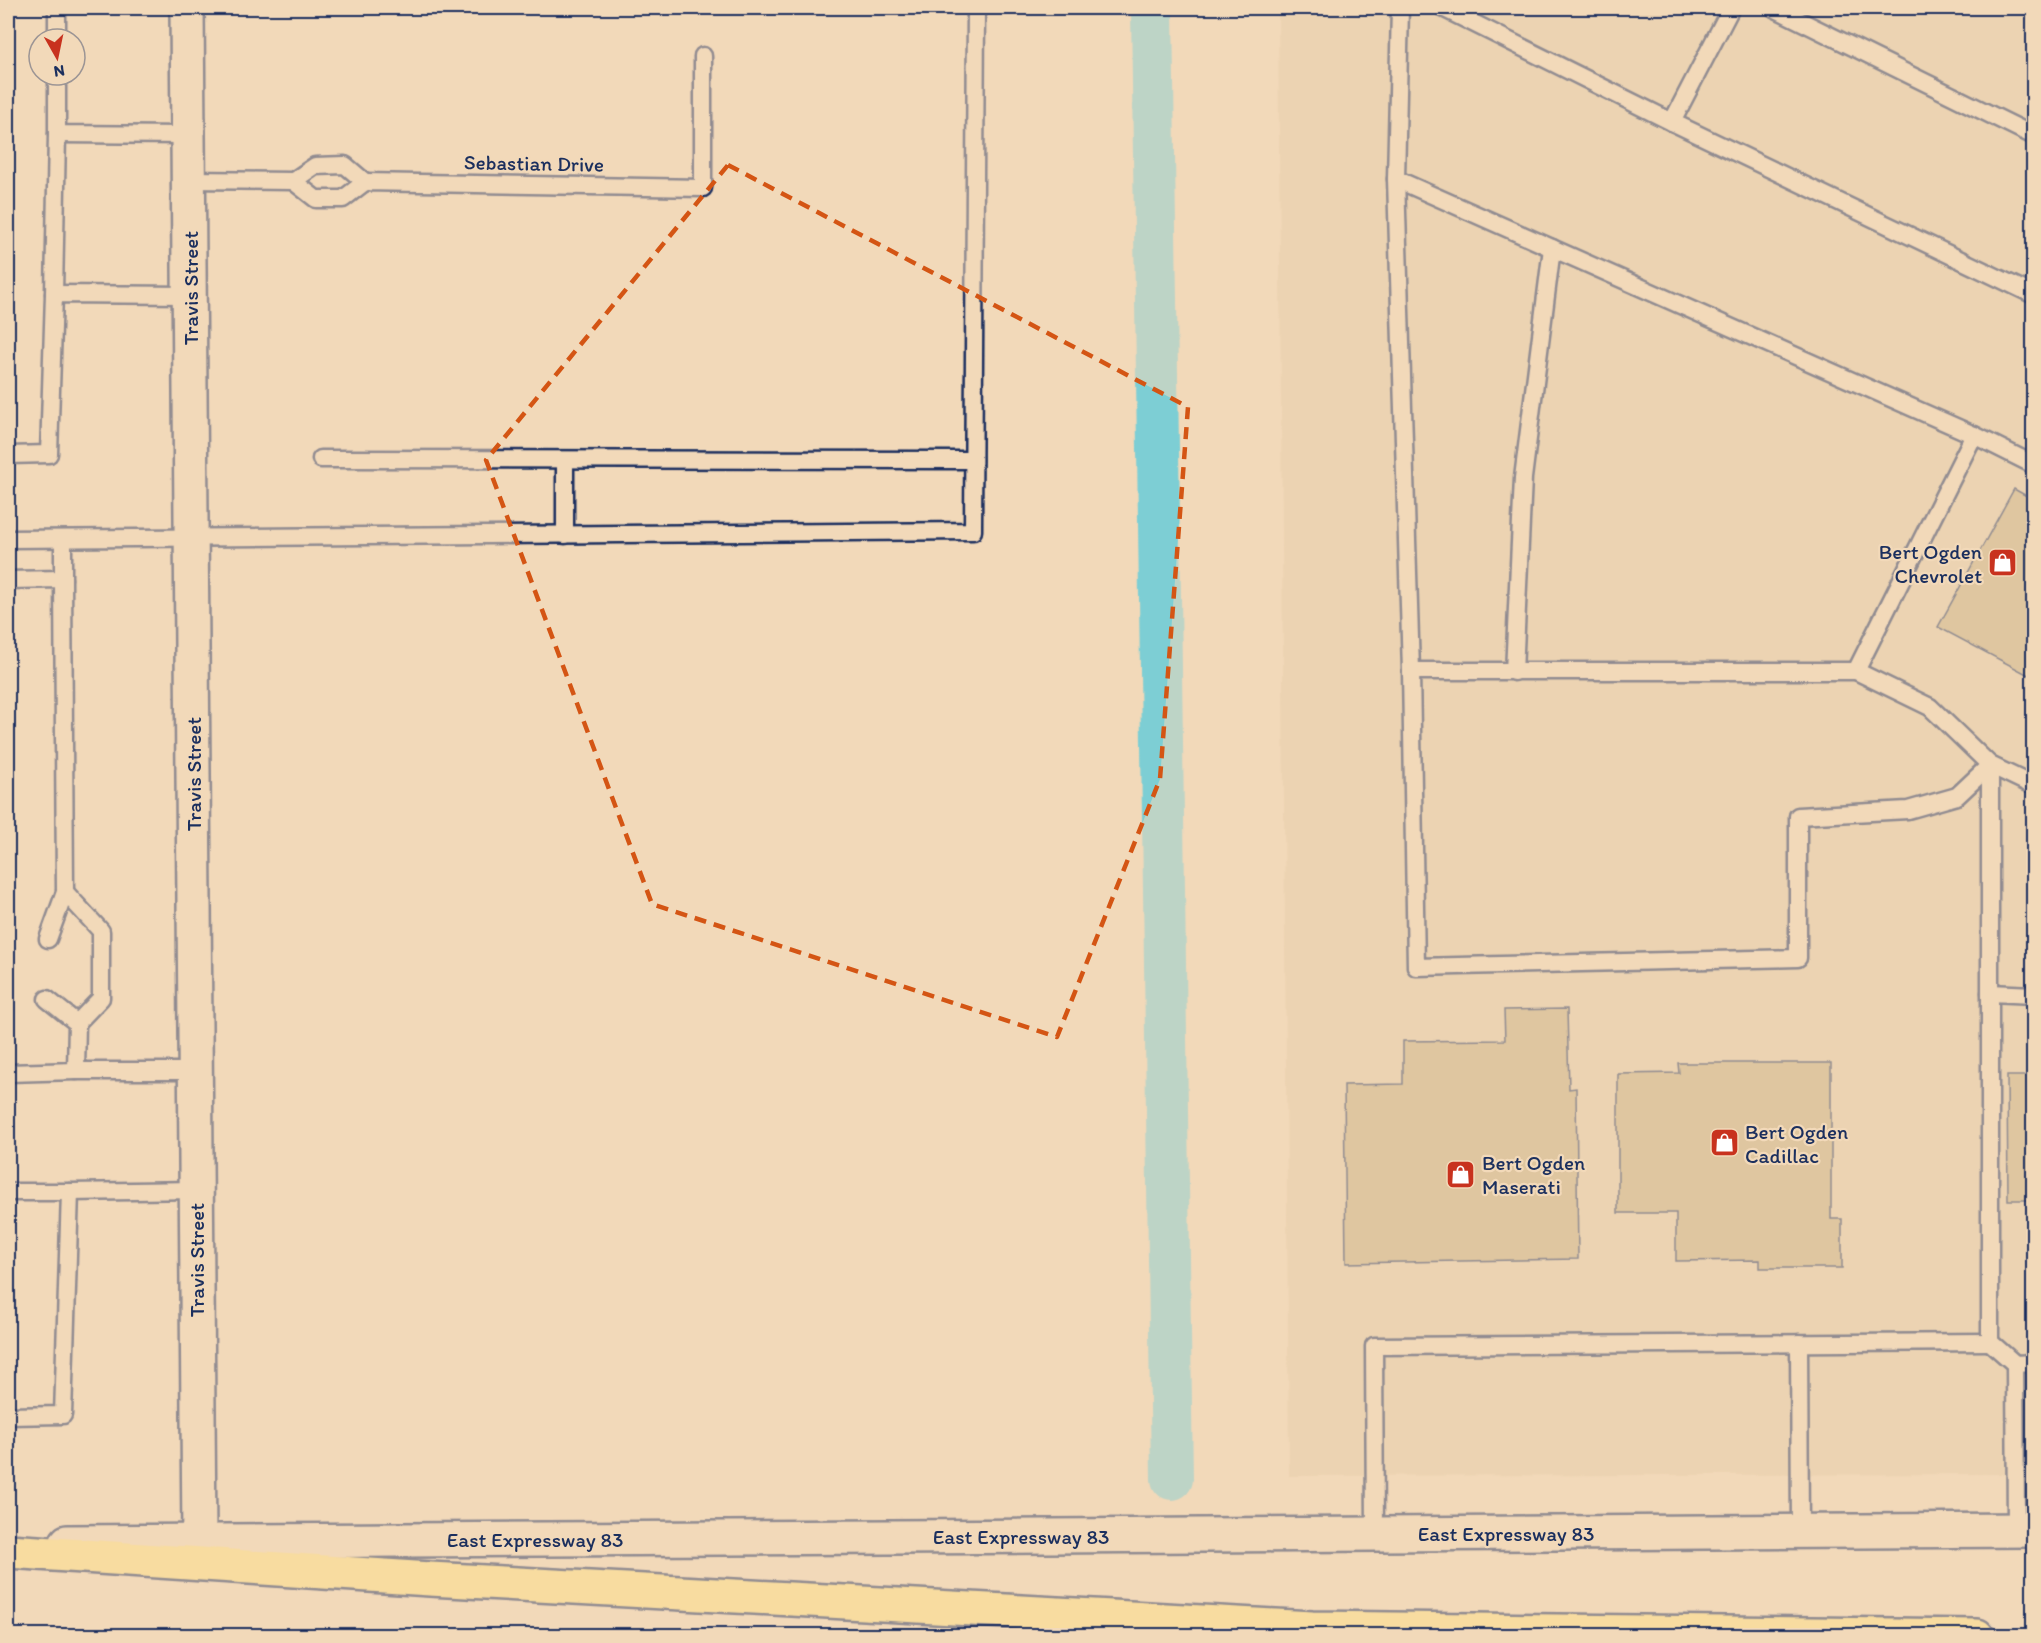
<svg xmlns="http://www.w3.org/2000/svg" width="2041" height="1643" viewBox="0 0 2041 1643" font-family="Itim,sans-serif">
<style>
.built{fill:#e5cda8}
.lines{fill:none;stroke-linecap:round;stroke-linejoin:round}
.canal{stroke:#7dced4;stroke-width:42}
.building{fill:#c8b080;stroke:#1b2f5e;stroke-width:1.5}
.service-casing{stroke:#1b2f5e;stroke-width:21}
.minor-casing{stroke:#1b2f5e;stroke-width:38}
.secondary-casing{stroke:#1b2f5e;stroke-width:38}
.motorway-casing{stroke:#1b2f5e;stroke-width:38}
.service{stroke:#f2d9b9;stroke-width:16}
.minor{stroke:#f2d9b9;stroke-width:33}
.secondary{stroke:#f2d9b9;stroke-width:33}
.motorway{stroke:#fedf80;stroke-width:33}
.marked{fill:none;stroke:#d45514;stroke-width:4.5;stroke-dasharray:12 8;stroke-linejoin:round}
.labels{text-anchor:middle;dominant-baseline:central;stroke-width:4.5;stroke-linejoin:round;paint-order:stroke}
.street-label{font-size:21px;fill:#1b2f5e;stroke:#f2d9b9}
.poi-label{font-size:21px;fill:#1b2f5e;stroke:#f2d9b9;text-anchor:start}
</style>
<rect width="100%" height="100%" fill="#f2d9b9"/>
<filter id="ink" filterUnits="userSpaceOnUse"><feTurbulence type="fractalNoise" baseFrequency=".0167" numOctaves="2"/><feDisplacementMap in="SourceGraphic" scale="12" xChannelSelector="R" yChannelSelector="G"/><feConvolveMatrix kernelMatrix="1 2 1 2 8 2 1 2 1" color-interpolation-filters="sRGB"/></filter>
<g filter="url(#ink)">
<polygon class="built" points="1278,8 2033,8 2033,1474 1289,1476"/>
<g class="lines">
<polyline class="canal" points="1152,8 1172,1479"/>
</g>
<g class="building">
<polygon points="2014,489 2034,500 2034,678 1938,627"/>
<polygon points="1567,1009 1569,1089 1576,1088 1578,1259 1346,1263 1344,1085 1403,1084 1403,1041 1505,1040 1504,1010"/>
<polygon points="1678,1063 1831,1063 1831,1219 1842,1219 1842,1268 1760,1268 1760,1260 1676,1261 1676,1213 1618,1213 1618,1074 1679,1073"/>
<polygon points="2007,1076 2034,1076 2034,1200 2008,1200"/>
</g>
<g class="lines">
<defs>
<g id="service">
<polyline points="57,8 57,39"/>
<polyline points="1400,8 1396,179 1411,671 1416,967 1798,958 1798,816 1908,810 1957,796 1990,765 2034,786"/>
<polyline points="1443,8 1672,122 1731,8"/>
<polyline points="1774,8 2034,136"/>
<polyline points="57,75 57,134 188,135"/>
<polyline points="1672,122 2034,295"/>
<polyline points="1396,179 1974,435"/>
<polyline points="189,180 293,181 315,166 345,165 365,182"/>
<polyline points="293,181 316,199 343,199 365,182 703,188 703,56"/>
<polyline points="54,294 57,134"/>
<polyline points="8,455 49,454 54,294 190,295"/>
<polyline points="321,459 973,460"/>
<polyline points="565,535 565,460"/>
<polyline points="8,539 973,531 976,8"/>
<polyline points="63,579 63,539"/>
<polyline points="8,580 63,579 65,892 48,939"/>
<polyline points="1411,671 1856,671 1930,707 1990,765 1990,1342 2015,1364 2016,1530"/>
<polyline points="1856,671 1974,435 2034,465"/>
<polyline points="1514,672 1523,478 1552,248"/>
<polyline points="65,892 101,931 101,998 77,1023"/>
<polyline points="1990,993 2034,995"/>
<polyline points="76,1071 195,1071"/>
<polyline points="8,1073 76,1071 77,1023 47,999"/>
<polyline points="8,1192 70,1192 63,1415 8,1416"/>
<polyline points="70,1192 196,1190"/>
<polyline points="1799,1343 1800,1531"/>
<polyline points="2015,1364 2034,1363"/>
<polyline points="1375,1534 1374,1346 1990,1342"/>
</g>
<polyline id="minor" points="187,8 199,1541"/>
<polyline id="secondary" points="67,1542 2034,1530"/>
<polyline id="motorway" points="8,1551 430,1579 1312,1628 1977,1636"/>
</defs>
<use href="#service" class="service-casing"/>
<use href="#minor" class="minor-casing"/>
<use href="#secondary" class="secondary-casing"/>
<use href="#motorway" class="motorway-casing"/>
<use href="#service" class="service"/>
<use href="#minor" class="minor"/>
<use href="#secondary" class="secondary"/>
<use href="#motorway" class="motorway"/>
</g>
</g>
<path d="M0 0H2041V1643H0ZM728,165L1188,407L1160,779L1057,1037L652,904L486,460Z" fill="#f2d9b9" fill-opacity=".55" fill-rule="evenodd"/>
<path class="marked" d="M728,165L1188,407L1160,779L1057,1037L652,904L486,460Z"/>
<defs>
<symbol id="shop-square" viewBox="-11 -11 22 22"><rect x="-9" y="-9" width="18" height="18" rx="4" fill="#c8321e" stroke="#f2d9b9"/><path d="M-5-2.5h2.3a2.7 3.5 0 0 1 5.4 0H5L5.5 6h-11ZM-1.5-2.5h3a1.5 2.3 0 0 0-3 0Z" fill="#fff"/></symbol>
</defs>
<g fill-rule="evenodd">
<use href="#shop-square" x="1986" y="546" width="33" height="33"/>
<use href="#shop-square" x="1708" y="1126" width="33" height="33"/>
<use href="#shop-square" x="1444" y="1158" width="33" height="33"/>
</g>
<g class="labels">
<g class="street-label">
<text transform="translate(534 163) rotate(1)">Sebastian Drive</text>
<text transform="translate(190 288) rotate(-90)">Travis Street</text>
<text transform="translate(193 774) rotate(-90)">Travis Street</text>
<text transform="translate(196 1260) rotate(-90)">Travis Street</text>
<text x="1506" y="1533">East Expressway 83</text>
<text x="1021" y="1536">East Expressway 83</text>
<text x="535" y="1539">East Expressway 83</text>
</g>
<g class="poi-label">
<text x="1982" y="551" text-anchor="end">Bert Ogden<tspan x="1982" dy="24">Chevrolet</tspan></text>
<text x="1745" y="1131">Bert Ogden<tspan x="1745" dy="24">Cadillac</tspan></text>
<text x="1482" y="1162">Bert Ogden<tspan x="1482" dy="24">Maserati</tspan></text>
</g>
</g>
<rect width="2041" height="1643" fill="none" stroke="#f2d9b9" stroke-width="30"/>
<rect x="15" y="15" width="2011" height="1613" fill="none" stroke="#1b2f5e" stroke-width="2" filter="url(#ink)"/>
<g transform="translate(57 57) rotate(171)"><circle r="28" fill="#f2d9b9" stroke="#9c9595" stroke-width="1.5"/>
<path d="M0-4.5L10 22L0 15L-10 22Z" fill="#c8321e"/>
<text y="-9" font-size="16" font-weight="bold" text-anchor="middle" fill="#1b2f5e">N</text>
</g>
</svg>
